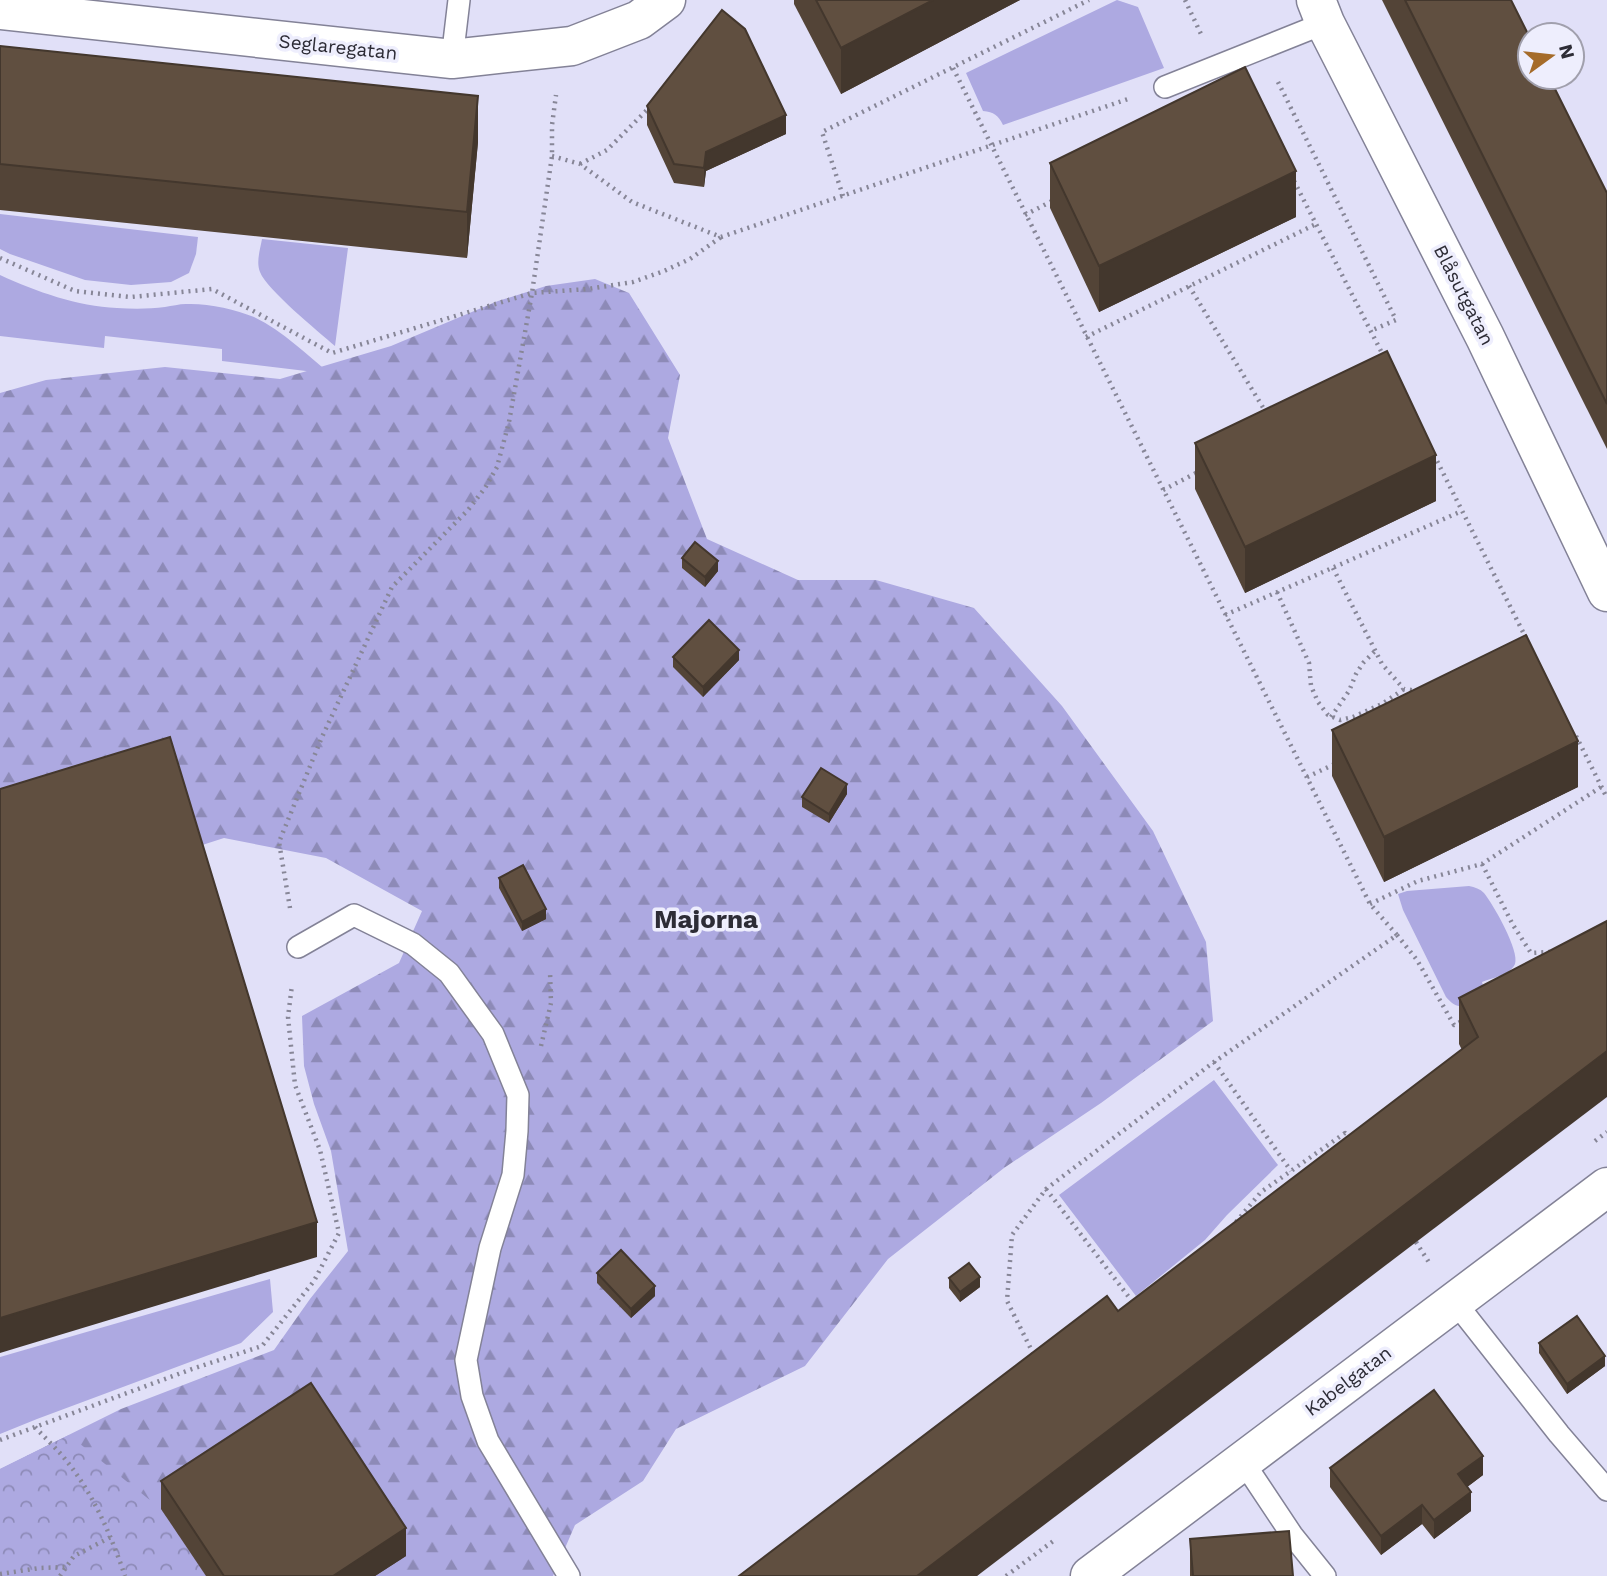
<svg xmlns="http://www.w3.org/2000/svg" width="1607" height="1576" viewBox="0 0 1607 1576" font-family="'Work Sans',sans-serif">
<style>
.green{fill:#ada9e1}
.forest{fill:url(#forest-firs)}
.park{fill:url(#park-crowns)}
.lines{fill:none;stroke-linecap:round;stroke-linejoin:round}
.lane-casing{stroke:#838297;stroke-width:24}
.street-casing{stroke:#838297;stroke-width:41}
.path{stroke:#878697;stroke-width:4.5;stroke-dasharray:2 5;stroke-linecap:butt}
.lane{stroke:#fff;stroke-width:21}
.street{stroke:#fff;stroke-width:38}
.wall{fill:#534437}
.shaded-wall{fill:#43372d}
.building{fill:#604f40;stroke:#43372d;stroke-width:2}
.labels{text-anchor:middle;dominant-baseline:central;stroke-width:7;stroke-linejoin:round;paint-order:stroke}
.street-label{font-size:19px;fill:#2d2c36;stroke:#eeeefd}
.district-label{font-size:26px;font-weight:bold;fill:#2d2c36;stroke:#eeeefd}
</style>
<defs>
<pattern id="forest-firs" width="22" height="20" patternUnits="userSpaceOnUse" patternTransform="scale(1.75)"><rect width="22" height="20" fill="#ada9e1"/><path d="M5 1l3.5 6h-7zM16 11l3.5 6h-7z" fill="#8d8ab7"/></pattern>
<pattern id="park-crowns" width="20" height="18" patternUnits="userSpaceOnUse" patternTransform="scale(1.75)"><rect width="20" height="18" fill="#ada9e1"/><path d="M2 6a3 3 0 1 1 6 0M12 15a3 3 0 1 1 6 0" fill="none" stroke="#8d8ab7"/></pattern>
</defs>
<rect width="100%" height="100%" fill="#e1e0f8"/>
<g class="green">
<path d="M1117,0L1138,7L1164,68L1003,125C998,115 994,112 983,111L966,73Z"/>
<polygon points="0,214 198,237 196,254 189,273 171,282 131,285 85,280 10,254 0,249"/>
<path d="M262,239L348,248L335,346C318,331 267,290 260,272C256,262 260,250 262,239Z"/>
<path d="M0,275C37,292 77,306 117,308C133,309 150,309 165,307C172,306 179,304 186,304C207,303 235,309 254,317C284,331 306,355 331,374L222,361V349L105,336L104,348L0,336Z"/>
<path d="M1469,886C1475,887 1480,889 1484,893C1493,904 1520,951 1515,964C1510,975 1492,978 1482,982L1486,996C1470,1004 1460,1014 1446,997L1403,910L1398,894L1407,891Z"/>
<polygon points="1214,1080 1278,1165 1227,1215 1205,1240 1136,1296 1059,1195"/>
<polygon points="270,1279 273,1312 241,1343 37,1419 0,1434 0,1357"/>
</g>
<polygon class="forest" points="595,279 629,293 680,375 668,438 707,539 798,580 876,580 974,608 1062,706 1153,831 1206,942 1213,1021 1101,1103 1004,1168 888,1259 805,1366 676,1429 643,1481 575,1525 553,1576 0,1576 0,1469 121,1409 274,1350 310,1299 348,1251 331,1151 314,1104 304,1066 302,1016 399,963 422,911 326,858 224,838 193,848 0,824 0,393 46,380 165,367 280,379 391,346 498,301 546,286"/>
<polygon class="park" points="69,1435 161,1509 206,1576 0,1576 0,1469"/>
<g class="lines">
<defs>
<g id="lane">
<polyline points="452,59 459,0"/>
<polyline points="1165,87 1325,23"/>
<polyline points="298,947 354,915 413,944 449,973 493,1034 518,1095 517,1131 513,1175 490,1248 466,1360 472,1396 488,1441 569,1576"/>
<polyline points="1455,1302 1559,1434 1607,1490"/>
<polyline points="1242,1460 1292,1535 1325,1576"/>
</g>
<g id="street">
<polyline points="1316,0 1325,23 1485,337 1607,592"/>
<polyline points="0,10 452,59 572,46 639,20 666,0"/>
<polyline points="1090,1576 1607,1187"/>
</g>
</defs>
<use href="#lane" class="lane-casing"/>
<use href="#street" class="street-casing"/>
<g class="path">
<polyline points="1185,0 1201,34"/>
<polyline points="953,68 1370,904 1397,935 1214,1062 1046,1189 1012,1235 1007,1301 1034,1355"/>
<polyline points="1278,82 1396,320 1370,331"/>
<polyline points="552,156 580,164 632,202 721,237 1131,98"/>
<polyline points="580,164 607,150 649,108"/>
<polyline points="1294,181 1384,357"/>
<polyline points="843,196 822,132 1089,0"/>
<polyline points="1025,215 1052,201"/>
<polyline points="0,258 75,291 131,297 212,289 332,353 532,293 588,289 633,282 664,271 690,259 721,237"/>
<polyline points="1189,286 1267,414"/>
<polyline points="1086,337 1316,224"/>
<polyline points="1434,455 1526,638"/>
<polyline points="1163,490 1198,472"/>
<polyline points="1333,568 1382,664 1404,689 1418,691"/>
<polyline points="1277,592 1309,663 1311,686 1318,702 1328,715 1340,720 1353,717 1382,704 1404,689"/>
<polyline points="1225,615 1462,511"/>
<polyline points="1331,717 1349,691 1356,674 1363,663 1375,651"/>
<polyline points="1576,736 1607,798"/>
<polyline points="1307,777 1337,763"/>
<polyline points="1482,864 1513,925 1531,953 1550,952"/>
<polyline points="1370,904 1418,881 1482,864 1601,787"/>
<polyline points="290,908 279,842 322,737 392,587 468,510 485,488 497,467 509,422 532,293 552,156 552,125 556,95"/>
<polyline points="1397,935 1417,960 1454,1025 1462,1021"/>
<polyline points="541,1046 551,1003 550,971"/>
<polyline points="1214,1062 1291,1171"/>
<polyline points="1595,1141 1607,1132"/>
<polyline points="1046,1189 1135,1305"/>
<polyline points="1236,1222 1261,1192 1345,1133 1349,1138"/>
<polyline points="1416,1242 1430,1264"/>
<path d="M35,1427C45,1438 56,1448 65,1459C93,1493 111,1535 125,1576"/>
<polyline points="0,1440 192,1369 262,1346 314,1281 339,1233 320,1150 295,1085 288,1017 292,985"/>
<polyline points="0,1574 40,1568 66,1567"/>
<polyline points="60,1576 74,1556 111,1537"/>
<polyline points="1006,1576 1056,1539"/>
</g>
<use href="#lane" class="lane"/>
<use href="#street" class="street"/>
</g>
<g class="wall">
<polygon points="794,0 1020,0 841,94 794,4"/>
<polygon points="1382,0 1511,0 1607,193 1607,449"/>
<polygon points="0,46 478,142 467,258 0,210"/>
<polygon points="647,106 786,134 706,171 704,187 674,183 647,125"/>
<polygon points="1050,163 1296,217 1099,312 1050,208"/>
<polygon points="1195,443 1436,501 1245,593 1195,489"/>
<polygon points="682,558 718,571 705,587 682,568"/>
<polygon points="673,657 739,660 703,697 673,667"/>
<polygon points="1332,730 1578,787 1384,882 1332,776"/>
<polygon points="847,794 829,823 802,807 802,797"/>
<polygon points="499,878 546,919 522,931 499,888"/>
<polygon points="1607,921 977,1576 1118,1311 1462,1050 1459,1044 1459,998"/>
<polygon points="597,1273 655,1296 631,1318 597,1283"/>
<polygon points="949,1278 980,1287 960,1302 949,1288"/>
<polygon points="1539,1343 1605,1366 1567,1394 1539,1353"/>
<polygon points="1330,1468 1483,1475 1467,1487 1471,1511 1434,1539 1422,1524 1381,1555 1330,1487"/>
<polygon points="161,1481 406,1556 375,1576 206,1576 161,1509"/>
<polygon points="1190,1539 1293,1576 1190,1576"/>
</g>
<g class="shaded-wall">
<polygon points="933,0 1020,0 841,94 841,48"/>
<polygon points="478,96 478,142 467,258 467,212"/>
<polygon points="786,115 786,134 706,171 704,187 704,168 706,152"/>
<polygon points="1296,171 1296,217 1099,312 1099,266"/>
<polygon points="1436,455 1436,501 1245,593 1245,547"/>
<polygon points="718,561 718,571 705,587 705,577"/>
<polygon points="739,650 739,660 703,697 703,687"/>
<polygon points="1578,741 1578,787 1384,882 1384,837"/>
<polygon points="847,784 847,794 829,823 829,814"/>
<polygon points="546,909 546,919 522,931 522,922"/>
<polygon points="1607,1051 1607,1097 977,1576 917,1576"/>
<polygon points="317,1222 317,1257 0,1353 0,1318"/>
<polygon points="980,1277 980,1287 960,1302 960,1292"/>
<polygon points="655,1286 655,1296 631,1318 631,1309"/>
<polygon points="1605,1356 1605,1366 1567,1394 1567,1384"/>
<polygon points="1483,1456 1483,1475 1458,1494 1458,1474"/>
<polygon points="1471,1492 1471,1511 1434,1539 1434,1520"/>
<polygon points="1422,1505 1422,1524 1381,1555 1381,1536"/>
<polygon points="406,1528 406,1556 375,1576 333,1576"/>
</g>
<g class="building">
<polygon points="816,0 933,0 841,48"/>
<polygon points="1405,0 1511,0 1530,38 1530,77 1549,77 1607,193 1607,404"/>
<polygon points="722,10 745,29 786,115 706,152 704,168 674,164 647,106"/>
<polygon points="0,46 478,96 467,212 0,164"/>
<polygon points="1245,67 1296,171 1099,266 1050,163"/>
<polygon points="1387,351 1436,455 1245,547 1195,443"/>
<polygon points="695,542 718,561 705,577 682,558"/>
<polygon points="709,620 739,650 703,687 673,657"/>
<polygon points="1526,635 1578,741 1384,837 1332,730"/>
<polygon points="170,737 317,1222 0,1318 0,789"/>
<polygon points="821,768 847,784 829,814 802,797"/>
<polygon points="523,865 546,909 522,922 499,878"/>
<polygon points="1607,921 1607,1051 917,1576 739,1576 1107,1296 1118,1311 1478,1037 1459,998"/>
<polygon points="621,1250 655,1286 631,1309 597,1273"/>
<polygon points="969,1263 980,1277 960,1292 949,1278"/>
<polygon points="1577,1316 1605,1356 1567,1384 1539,1343"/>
<polygon points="311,1383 406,1528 333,1576 224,1576 161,1481"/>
<polygon points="1434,1390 1483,1456 1458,1474 1471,1492 1434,1520 1422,1505 1381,1536 1330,1468"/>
<polygon points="1289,1531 1293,1576 1193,1576 1190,1539"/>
</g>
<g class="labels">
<g class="street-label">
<text transform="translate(338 47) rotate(6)">Seglaregatan</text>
<text transform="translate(1464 295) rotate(63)">Blåsutgatan</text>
<text transform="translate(1348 1381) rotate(-37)">Kabelgatan</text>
</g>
<g class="district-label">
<text x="706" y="919">Majorna</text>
</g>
</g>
<g transform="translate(1551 56) rotate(75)"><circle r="33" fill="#eeeefd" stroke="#a1a0ad" stroke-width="2"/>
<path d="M0-5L12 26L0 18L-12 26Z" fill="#a56b2a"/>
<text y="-10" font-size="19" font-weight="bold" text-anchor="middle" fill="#2d2c36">N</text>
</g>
</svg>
